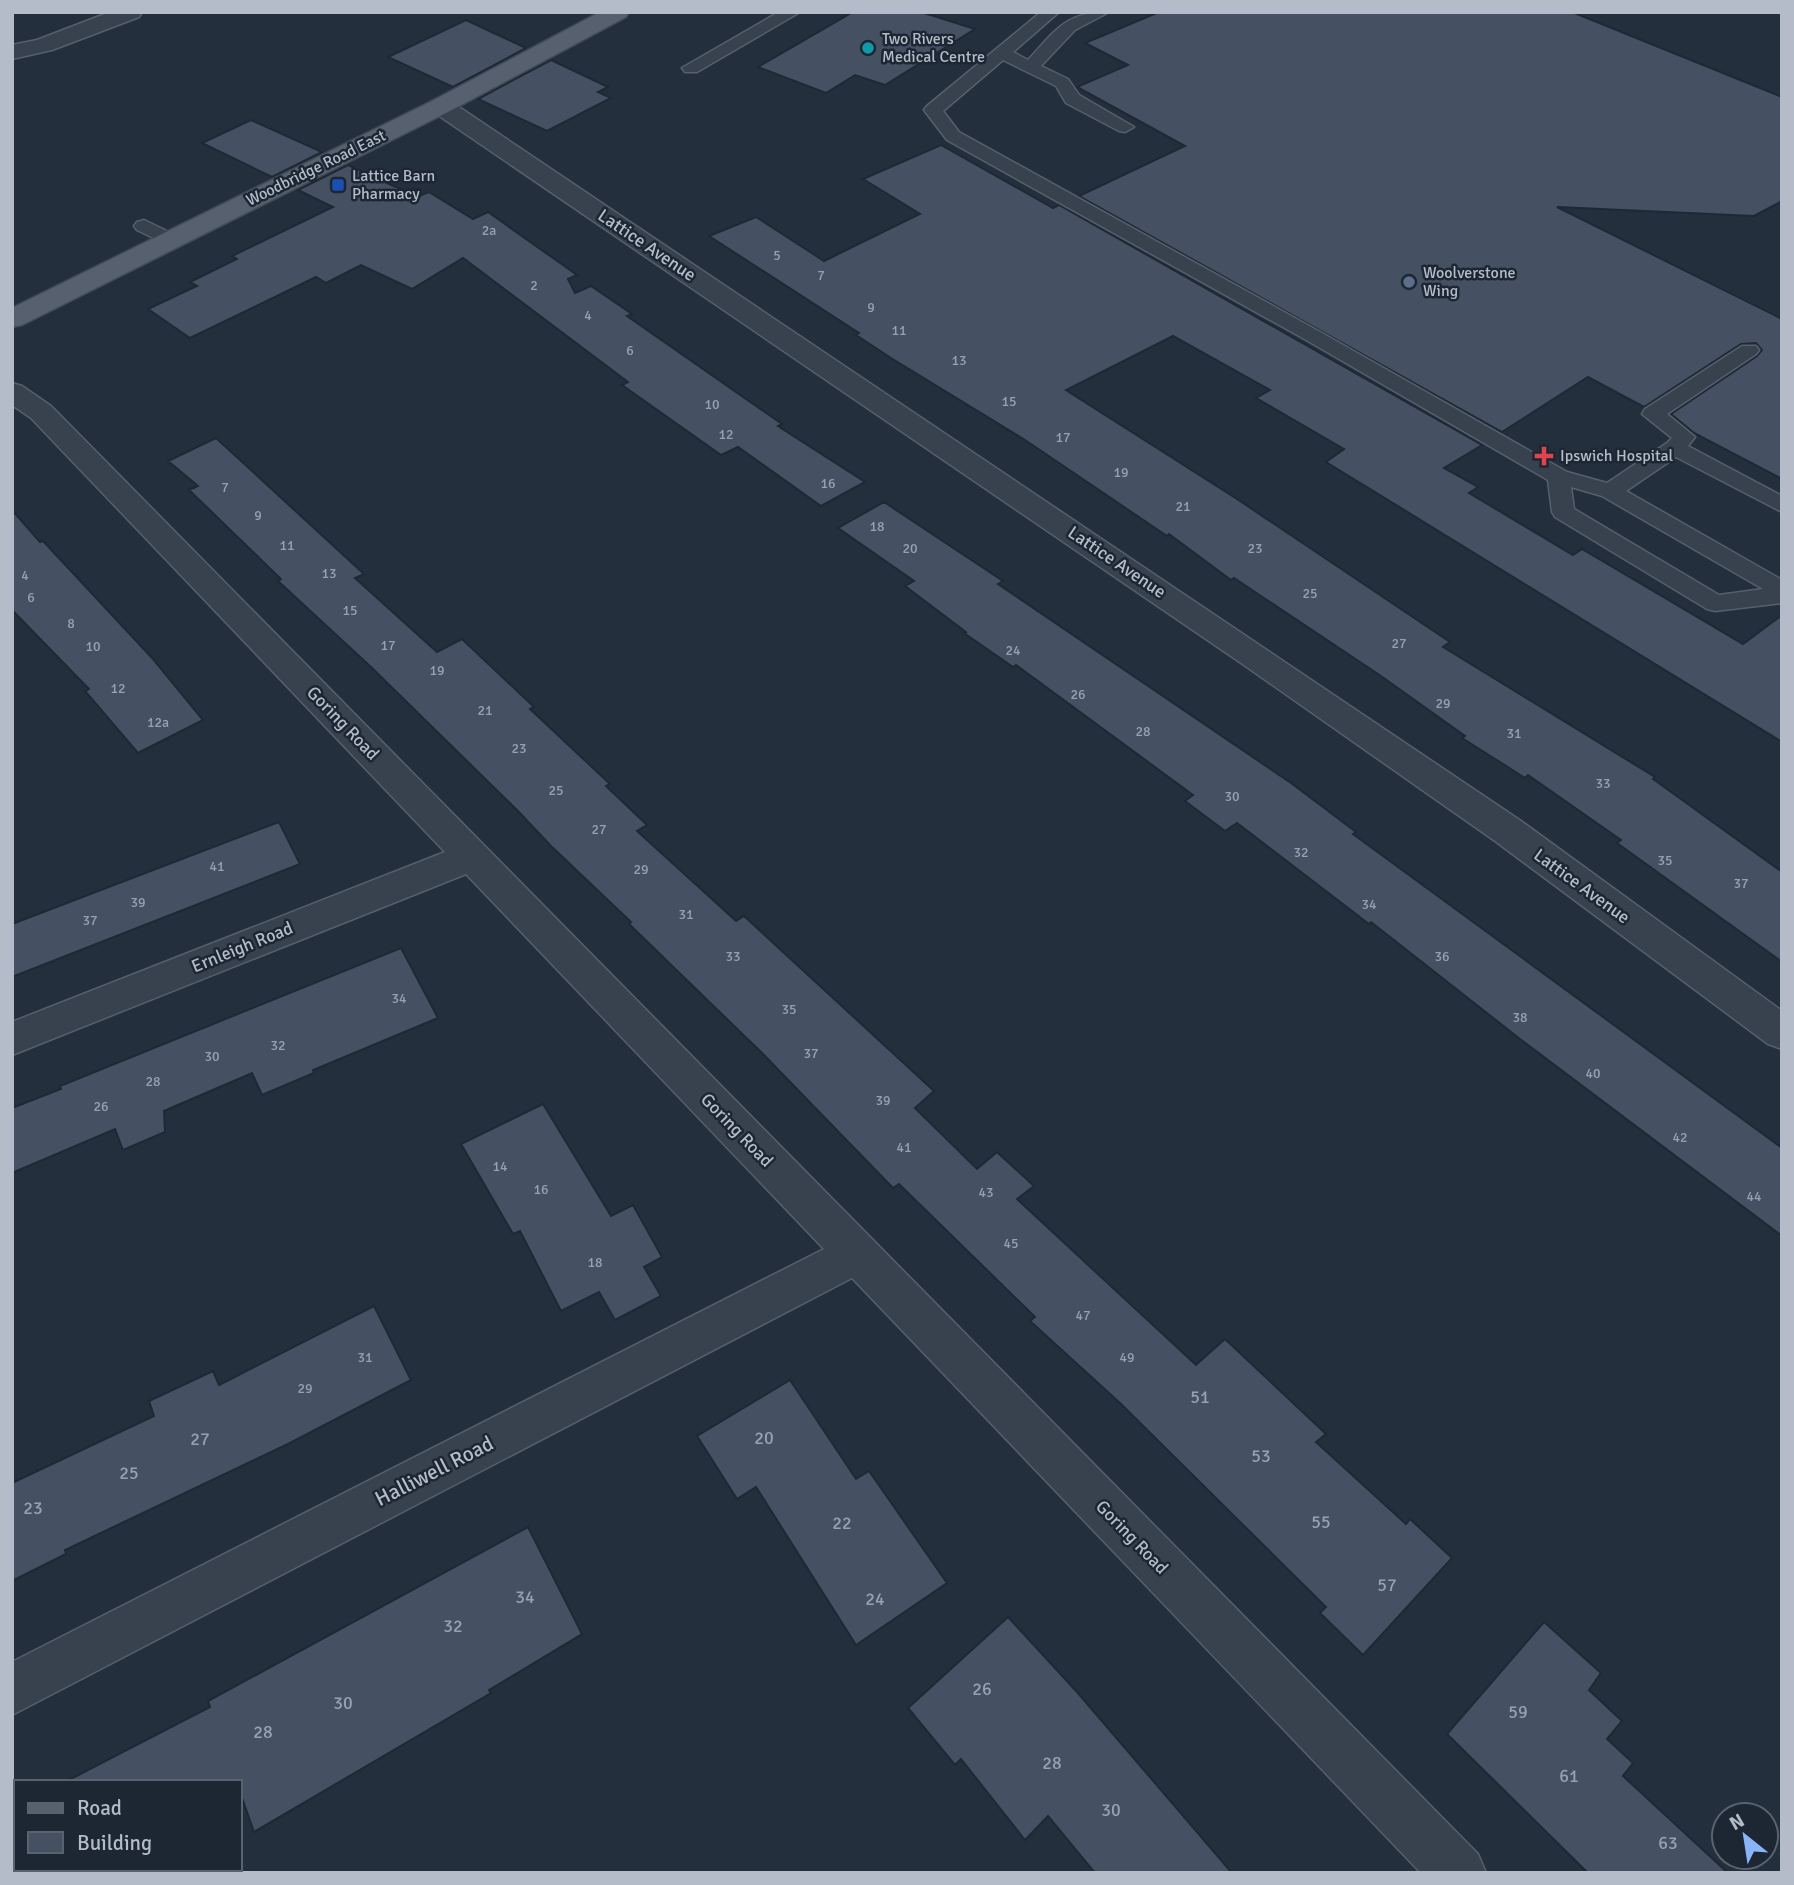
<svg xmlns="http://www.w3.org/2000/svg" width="1794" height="1885" viewBox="0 0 1794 1885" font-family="Signika,sans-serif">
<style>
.building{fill:#455162;stroke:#1f2835;stroke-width:2}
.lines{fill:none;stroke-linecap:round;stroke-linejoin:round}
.lane-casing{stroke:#565f6c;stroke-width:3}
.street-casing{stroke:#565f6c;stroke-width:3}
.primary-casing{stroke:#414a57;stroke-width:3}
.lane{fill:#38414e;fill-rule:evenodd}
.street{fill:#38414e;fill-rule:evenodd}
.primary{fill:#56606e;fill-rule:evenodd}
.culture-dot{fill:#0f9aa8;stroke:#1d2633;stroke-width:2.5}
.transit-dot{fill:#1a4fb4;stroke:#1d2633;stroke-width:2.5}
.service-dot{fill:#5c6f8a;stroke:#1d2633;stroke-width:2.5}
.health-dot{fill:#e0444e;stroke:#1d2633;stroke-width:2.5}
.labels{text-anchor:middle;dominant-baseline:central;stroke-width:5;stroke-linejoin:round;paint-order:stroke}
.number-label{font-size:14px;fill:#98a1af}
.far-poi-label{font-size:16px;fill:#b4bcc9;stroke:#1d2633;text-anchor:start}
.far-street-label{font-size:16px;fill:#b4bcc9;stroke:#1d2633}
.street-label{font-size:18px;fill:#b4bcc9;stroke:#1d2633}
.near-number-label{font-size:18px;fill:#98a1af}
.near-street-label{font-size:21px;fill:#b4bcc9;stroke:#1d2633}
</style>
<rect width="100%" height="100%" fill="#242f3e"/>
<g class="building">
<polygon points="853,12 921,12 975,29 885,85 855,75 826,93 758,67"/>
<polygon points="1159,12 1572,12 1782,97 1782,201 1754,216 1557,207 1782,319 1782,479 1694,433 1671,414 1757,356 1762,350 1756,343 1741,344 1644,407 1588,377 1502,432 1079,196 1185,146 1077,87 1128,65 1085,43"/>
<polygon points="466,20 526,48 453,87 388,57"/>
<polygon points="551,60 608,87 598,92 611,98 547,131 478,99"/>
<polygon points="251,120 322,152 272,177 202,143"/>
<polygon points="941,145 1053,208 1059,205 1482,445 1444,468 1478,487 1469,493 1573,555 1582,549 1743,644 1782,615 1782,742 1326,462 1344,449 1256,398 1270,390 1173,336 1066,390 1237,499 1450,642 1443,647 1655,777 1653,779 1782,872 1782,962 1617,843 1621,840 1528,775 1525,778 1462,738 1465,736 1381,676 1234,578 1231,580 1169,534 1167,536 1025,440 891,358 856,335 859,333 709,236 756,217 824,261 920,214 863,179"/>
<polygon points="348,165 417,197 429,192 473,219 488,212 577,275 568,279 575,293 591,286 632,314 627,316 782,424 778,426 865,482 821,506 738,447 721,455 622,385 628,382 463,258 412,289 361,265 326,283 316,277 190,338 148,309 197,286 190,282 237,259 232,256 333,207 298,190"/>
<polygon points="216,438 364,574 355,578 437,652 462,639 534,707 530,709 610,784 606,786 647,825 637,831 736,921 744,916 934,1091 915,1108 977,1169 997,1152 1034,1186 1017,1199 1196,1365 1225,1339 1326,1434 1316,1442 1406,1524 1410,1519 1452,1558 1363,1655 1320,1613 1326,1607 1121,1404 1030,1321 1035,1317 899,1184 893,1188 763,1054 629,924 631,922 551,846 517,810 372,668 278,581 281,579 189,490 198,486 168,461"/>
<polygon points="884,502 1003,581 998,584 1291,783 1356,832 1353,834 1782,1148 1782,1236 1520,1039 1371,922 1369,924 1237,823 1225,831 1185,801 1193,795 1016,665 1013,667 964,633 966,632 905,586 914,581 838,528"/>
<polygon points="12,510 40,542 43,541 153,659 203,720 138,753 85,691 89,689 12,610"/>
<polygon points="279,822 300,864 12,977 12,924"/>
<polygon points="401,948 438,1018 313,1070 314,1073 262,1095 252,1073 164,1111 165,1132 123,1150 115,1129 12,1173 12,1108 61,1089 60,1086"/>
<polygon points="543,1104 611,1216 633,1205 662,1257 644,1267 661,1296 615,1320 599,1292 561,1311 520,1231 513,1234 461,1144"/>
<polygon points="374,1306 411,1380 290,1443 65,1550 66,1554 12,1581 12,1483 154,1416 149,1401 213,1371 219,1385"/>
<polygon points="790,1380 856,1479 869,1471 947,1583 856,1645 756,1487 737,1499 697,1436"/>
<polygon points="528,1527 582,1634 489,1690 491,1693 254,1832 240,1792 240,1782 65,1782 210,1707 208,1701"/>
<polygon points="1008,1617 1077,1692 1232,1873 1095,1873 1048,1816 1025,1840 961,1759 955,1765 908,1708"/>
<polygon points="1544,1622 1601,1673 1589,1690 1622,1721 1607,1739 1633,1763 1623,1776 1728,1873 1588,1873 1447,1734"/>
</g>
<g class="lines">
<defs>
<g id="lane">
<polygon points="779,12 800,12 697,72 685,72 682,68"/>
<path d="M1041,12H1059L1013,52L1028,60C1056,30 1065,12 1109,12L1075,30L1041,66L1068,79L1079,95L1134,127L1125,132L1119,131L1066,103L1056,86L1003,60L943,111L959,132L1322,333L1567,472L1607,483L1667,443L1672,438L1642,414L1645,409L1742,346H1756L1759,350L1756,354L1667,414L1695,437L1688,446L1782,496V512L1676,457L1626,491L1782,580V603L1715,611L1707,609L1555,517L1552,512L1548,480L1308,341L947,140L924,110L927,106ZM1571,487L1602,496L1763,589L1719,595L1574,509Z"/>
<polygon points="144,220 177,236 180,240 170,246 137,230 134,226 137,222"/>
</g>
<g id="street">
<polygon points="110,12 142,12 139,17 52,50 12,59 12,45 37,40"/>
<polygon points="441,99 450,101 1521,821 1782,1011 1782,1049 1768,1044 1495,841 1244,665 432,111 429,106 432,101"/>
<polygon points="12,383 22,386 51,406 1478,1854 1486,1873 1421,1873 852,1278 12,1715 12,1662 824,1249 466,874 12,1055 12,1022 445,852 31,418 12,405"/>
</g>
<polygon id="primary" points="600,12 629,12 626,17 450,111 22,325 12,327 12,308 432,101"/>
</defs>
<use href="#lane" class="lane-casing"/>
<use href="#street" class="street-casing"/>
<use href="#primary" class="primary-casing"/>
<use href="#lane" class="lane"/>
<use href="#street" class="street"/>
<use href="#primary" class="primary"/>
</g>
<circle class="culture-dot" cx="868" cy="48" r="7"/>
<rect class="transit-dot" x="331" y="178" width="14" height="14" rx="3.5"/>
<circle class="service-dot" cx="1409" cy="282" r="7"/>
<path class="health-dot" d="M1540.5 445.5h7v7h7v7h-7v7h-7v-7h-7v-7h7z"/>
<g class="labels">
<g class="number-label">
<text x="489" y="230">2a</text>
<text x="777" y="255">5</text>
<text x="821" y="275">7</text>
<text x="534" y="285">2</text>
<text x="871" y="307">9</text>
<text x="588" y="315">4</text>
<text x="899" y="330">11</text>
<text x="630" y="350">6</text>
<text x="959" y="360">13</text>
<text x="1009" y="401">15</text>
<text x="712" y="404">10</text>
<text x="726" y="434">12</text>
<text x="1063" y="437">17</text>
<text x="1121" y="472">19</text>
<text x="828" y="483">16</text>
<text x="225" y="487">7</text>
<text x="1183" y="506">21</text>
<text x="258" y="515">9</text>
<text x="877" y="526">18</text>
<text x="287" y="545">11</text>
<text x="910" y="548">20</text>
<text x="1255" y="548">23</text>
<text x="329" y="573">13</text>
<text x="25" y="575">4</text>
<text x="1310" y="593">25</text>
<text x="31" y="597">6</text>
<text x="350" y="610">15</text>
<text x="71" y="623">8</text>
<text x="1399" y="643">27</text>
<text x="388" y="645">17</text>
<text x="93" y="646">10</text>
<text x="1013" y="650">24</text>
<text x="437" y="670">19</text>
<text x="118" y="688">12</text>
<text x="1078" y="694">26</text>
<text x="1443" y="703">29</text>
<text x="485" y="710">21</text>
<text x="158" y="722">12a</text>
<text x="1143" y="731">28</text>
<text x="1514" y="733">31</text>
<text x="519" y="748">23</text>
<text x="1603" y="783">33</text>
<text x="556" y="790">25</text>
<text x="1232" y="796">30</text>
<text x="599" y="829">27</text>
<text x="1301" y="852">32</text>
<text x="1665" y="860">35</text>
<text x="217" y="866">41</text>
<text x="641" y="869">29</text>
<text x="1741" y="883">37</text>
<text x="138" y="902">39</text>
<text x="1369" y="904">34</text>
<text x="686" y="914">31</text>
<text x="90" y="920">37</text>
<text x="733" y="956">33</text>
<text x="1442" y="956">36</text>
<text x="399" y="998">34</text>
<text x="789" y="1009">35</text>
<text x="1520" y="1017">38</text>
<text x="278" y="1045">32</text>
<text x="811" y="1053">37</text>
<text x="212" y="1056">30</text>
<text x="1593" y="1073">40</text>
<text x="153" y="1081">28</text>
<text x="883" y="1100">39</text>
<text x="101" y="1106">26</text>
<text x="1680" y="1137">42</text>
<text x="904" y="1147">41</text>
<text x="500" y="1166">14</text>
<text x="541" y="1189">16</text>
<text x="986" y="1192">43</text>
<text x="1754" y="1196">44</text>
<text x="1011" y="1243">45</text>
<text x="595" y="1262">18</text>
<text x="1083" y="1315">47</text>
<text x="365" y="1357">31</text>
<text x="1127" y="1357">49</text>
<text x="305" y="1388">29</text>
</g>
<g class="far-poi-label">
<text x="882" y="39">Two Rivers<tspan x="882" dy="18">Medical Centre</tspan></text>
<text x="352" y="176">Lattice Barn<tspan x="352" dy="18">Pharmacy</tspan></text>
<text x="1423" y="273">Woolverstone<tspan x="1423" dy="18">Wing</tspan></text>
<text x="1560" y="456">Ipswich Hospital</text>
</g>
<g class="far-street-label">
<text transform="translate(316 168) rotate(-26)">Woodbridge Road East</text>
</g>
<g class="street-label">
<text transform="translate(647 245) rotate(34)">Lattice Avenue</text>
<text transform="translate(1117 562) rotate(34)">Lattice Avenue</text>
<text transform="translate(343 723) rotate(46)">Goring Road</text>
<text transform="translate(1582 886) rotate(36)">Lattice Avenue</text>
<text transform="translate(242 947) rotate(-22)">Ernleigh Road</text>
<text transform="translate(737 1130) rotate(46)">Goring Road</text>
<text transform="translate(1132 1537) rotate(46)">Goring Road</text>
</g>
<g class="near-number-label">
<text x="1200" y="1397">51</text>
<text x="764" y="1438">20</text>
<text x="200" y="1439">27</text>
<text x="1261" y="1456">53</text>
<text x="129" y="1473">25</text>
<text x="33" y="1508">23</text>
<text x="1321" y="1522">55</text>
<text x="842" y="1523">22</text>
<text x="1387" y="1585">57</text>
<text x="525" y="1597">34</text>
<text x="875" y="1599">24</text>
<text x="453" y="1626">32</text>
<text x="982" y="1689">26</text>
<text x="343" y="1703">30</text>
<text x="1518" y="1712">59</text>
<text x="263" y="1732">28</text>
<text x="1052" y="1763">28</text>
<text x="1569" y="1776">61</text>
<text x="1111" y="1810">30</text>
<text x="1668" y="1843">63</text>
</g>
<g class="near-street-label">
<text transform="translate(434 1471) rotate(-27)">Halliwell Road</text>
</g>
</g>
<rect width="1794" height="1885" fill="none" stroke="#b4bcc9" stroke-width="28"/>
<rect x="14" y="1780" width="228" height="91" fill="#1d2633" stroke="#59626f" stroke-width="2"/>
<rect x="28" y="1803" width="35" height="10" fill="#56606e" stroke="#59626f" stroke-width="2"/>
<text x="77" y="1815" font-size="21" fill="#b4bcc9">Road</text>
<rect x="28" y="1832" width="35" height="21" fill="#455162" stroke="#59626f" stroke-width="2"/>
<text x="77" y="1850" font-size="21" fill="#b4bcc9">Building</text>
<g transform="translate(1745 1836) rotate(330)"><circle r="33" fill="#1d2633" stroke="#59626f" stroke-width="2"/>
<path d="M0-5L12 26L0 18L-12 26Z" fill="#8ab4f8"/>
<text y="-10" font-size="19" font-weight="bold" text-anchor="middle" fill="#b4bcc9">N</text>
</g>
</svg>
